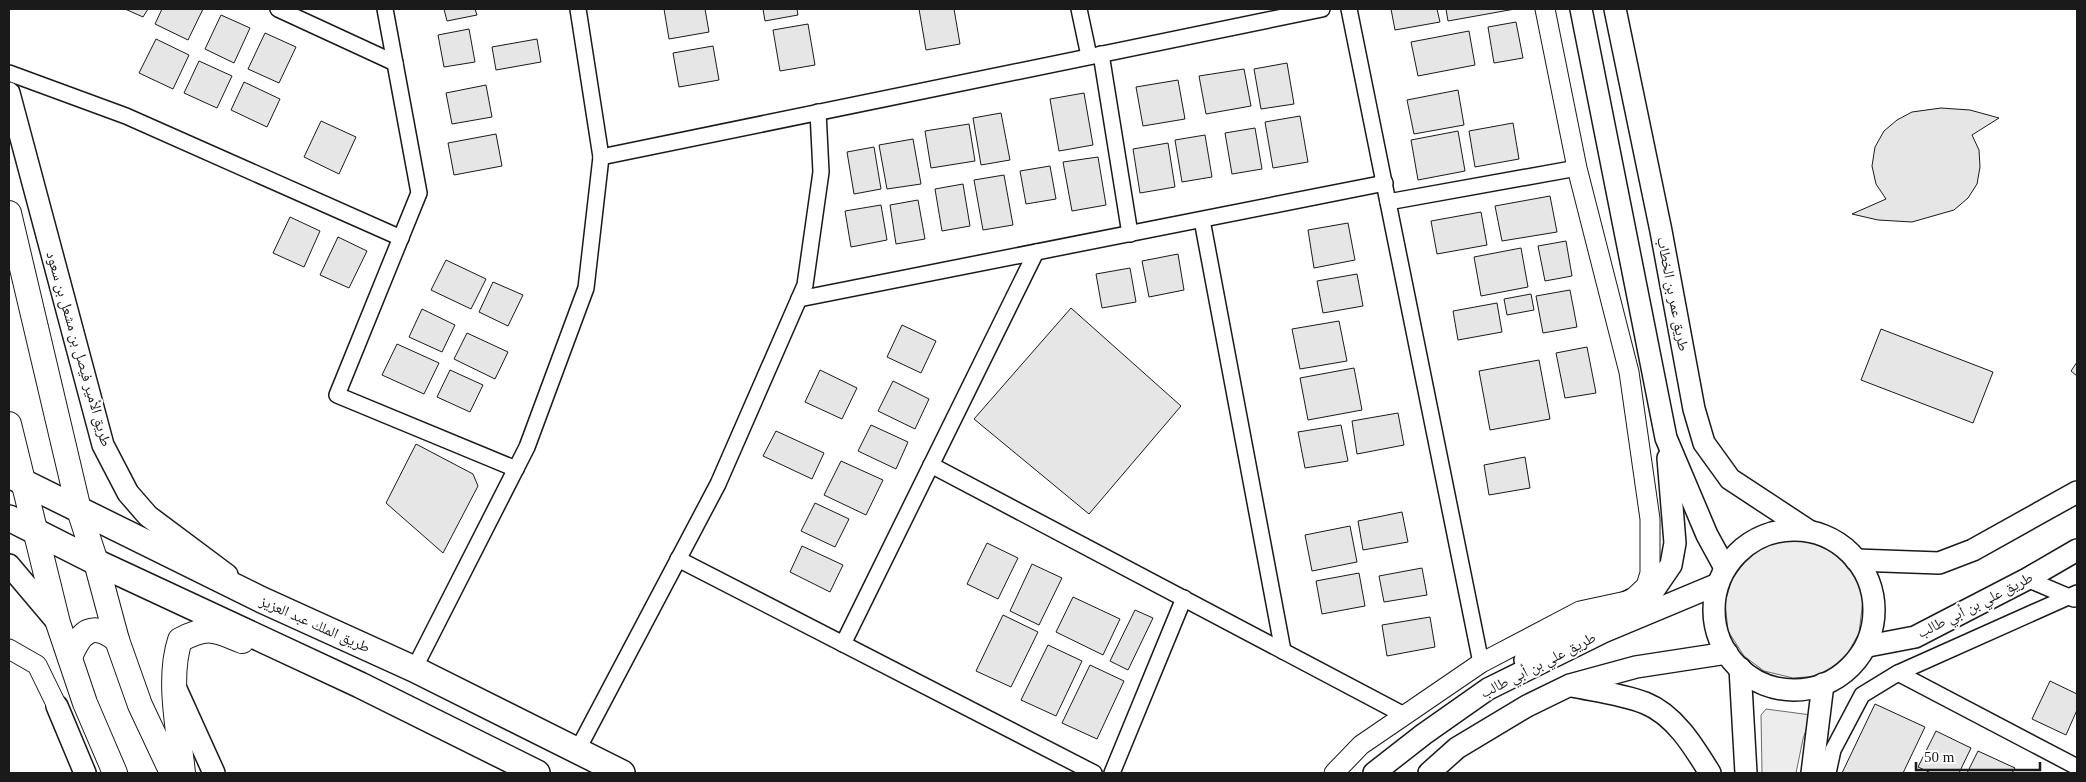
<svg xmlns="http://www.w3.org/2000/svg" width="2086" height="782" viewBox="0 0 2086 782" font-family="'Times New Roman','Noto Naskh Arabic',serif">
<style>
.built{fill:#ededed;stroke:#6a6a6a}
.building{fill:#e6e6e6;stroke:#1a1a1a}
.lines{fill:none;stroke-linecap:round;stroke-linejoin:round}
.minor-casing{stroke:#1a1a1a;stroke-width:18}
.tertiary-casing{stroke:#1a1a1a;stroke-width:21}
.secondary-casing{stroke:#1a1a1a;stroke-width:24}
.primary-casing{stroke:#1a1a1a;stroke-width:26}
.trunk-casing{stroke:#1a1a1a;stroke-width:28}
.minor{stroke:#fff;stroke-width:15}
.tertiary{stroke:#fff;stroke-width:19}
.secondary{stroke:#fff;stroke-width:21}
.primary{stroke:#fff;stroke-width:24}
.trunk{stroke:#fff;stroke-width:25}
.labels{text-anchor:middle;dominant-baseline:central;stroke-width:4;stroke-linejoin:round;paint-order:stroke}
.street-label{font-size:15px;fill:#1a1a1a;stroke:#fff}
</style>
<rect width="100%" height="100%" fill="#fff"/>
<g class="built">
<polygon points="1784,540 1810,542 1836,553 1854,570 1863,600 1859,633 1845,658 1820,676 1793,678 1764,671 1744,656 1728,631 1725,602 1732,579 1746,560 1763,546"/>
<polygon points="1766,709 1811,715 1803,739 1796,773 1762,773 1761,715"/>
</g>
<g class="building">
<polygon points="125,9 148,9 143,17"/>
<polygon points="162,9 203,9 188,40 155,24"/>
<polygon points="444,9 475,9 477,15 447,21"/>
<polygon points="664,9 705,9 709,32 669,39"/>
<polygon points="763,9 797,9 798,15 765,21"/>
<polygon points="919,9 954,9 960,44 926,50"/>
<polygon points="1391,9 1437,9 1440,22 1395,30"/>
<polygon points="1446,9 1515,9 1448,21"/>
<polygon points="221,15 250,28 234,63 205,49"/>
<polygon points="1516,22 1523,58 1494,63 1488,27"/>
<polygon points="808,24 815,65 780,71 773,30"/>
<polygon points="469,29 475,62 444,67 438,35"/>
<polygon points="1469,31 1475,65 1418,76 1411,42"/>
<polygon points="265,33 296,47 279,83 248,69"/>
<polygon points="156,39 189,55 173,89 139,73"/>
<polygon points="537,39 541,62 496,70 492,47"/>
<polygon points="713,46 719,80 679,87 673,53"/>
<polygon points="199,61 232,76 217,108 184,93"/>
<polygon points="1287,63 1294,104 1261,109 1254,69"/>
<polygon points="1244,69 1251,106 1206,114 1199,76"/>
<polygon points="1178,80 1185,119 1143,126 1136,87"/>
<polygon points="244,82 280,99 267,127 231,110"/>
<polygon points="486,85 492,117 452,124 446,93"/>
<polygon points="1458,90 1464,125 1414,134 1407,100"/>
<polygon points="1084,93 1093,145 1059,151 1050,99"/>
<polygon points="1941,108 1970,110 1999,118 1972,135 1979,150 1980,167 1977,184 1968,198 1954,210 1912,222 1878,220 1852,214 1886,199 1876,184 1872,166 1875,147 1884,131 1897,120 1912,112"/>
<polygon points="1001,113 1010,160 981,165 973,118"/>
<polygon points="1300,116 1308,162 1273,168 1265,122"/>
<polygon points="321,121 356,137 339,174 304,157"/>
<polygon points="1513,123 1519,159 1475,167 1469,131"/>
<polygon points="969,124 975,161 931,168 925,131"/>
<polygon points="1255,128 1262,169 1232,174 1225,133"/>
<polygon points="1458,131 1465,171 1418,180 1411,140"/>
<polygon points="496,134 502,166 454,175 448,143"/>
<polygon points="1205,135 1212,177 1182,182 1175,140"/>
<polygon points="913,139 921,184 887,189 879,145"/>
<polygon points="1168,143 1175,187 1140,193 1133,149"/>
<polygon points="874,147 881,189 854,194 847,152"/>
<polygon points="1098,157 1106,205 1072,211 1063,162"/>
<polygon points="1050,166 1056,199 1026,204 1020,171"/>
<polygon points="1004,175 1013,225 983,230 974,180"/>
<polygon points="963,184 970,226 942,231 935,189"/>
<polygon points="1550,196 1557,232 1502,241 1495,206"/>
<polygon points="918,200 925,239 896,244 890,205"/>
<polygon points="881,205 887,240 851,247 845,211"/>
<polygon points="1481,212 1487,245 1437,254 1431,221"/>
<polygon points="290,217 320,231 304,267 273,253"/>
<polygon points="1348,223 1355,260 1314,268 1308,230"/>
<polygon points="338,237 367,251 349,288 320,275"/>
<polygon points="1566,241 1572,276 1545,281 1538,246"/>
<polygon points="1521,248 1528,287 1481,296 1474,257"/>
<polygon points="1178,254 1184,290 1149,297 1142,261"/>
<polygon points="446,260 486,279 471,309 431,290"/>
<polygon points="1130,268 1136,302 1102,308 1096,274"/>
<polygon points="1357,274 1363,306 1323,313 1317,281"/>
<polygon points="493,282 523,295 508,326 479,312"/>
<polygon points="1570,290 1577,327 1543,333 1536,296"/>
<polygon points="1531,294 1534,310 1507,315 1504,299"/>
<polygon points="1497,303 1502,332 1458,340 1453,311"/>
<polygon points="1071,308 1181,406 1089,514 974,419"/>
<polygon points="422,309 455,325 442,352 409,337"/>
<polygon points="1339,321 1347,361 1300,369 1292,329"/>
<polygon points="902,325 936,341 921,373 887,357"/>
<polygon points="1881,329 1993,372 1973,423 1861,380"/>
<polygon points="467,333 508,352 495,379 454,359"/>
<polygon points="397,344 439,363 424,394 382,375"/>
<polygon points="1587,347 1596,393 1565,398 1556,353"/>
<polygon points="1539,360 1550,419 1490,430 1479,371"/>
<polygon points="2077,362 2077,376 2071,371"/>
<polygon points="1354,368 1362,410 1308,420 1300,378"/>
<polygon points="450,370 483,385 470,412 437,397"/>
<polygon points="820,370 857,388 842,419 805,402"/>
<polygon points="893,381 929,399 915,429 878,411"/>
<polygon points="1398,413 1404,445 1357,454 1352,421"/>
<polygon points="871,425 908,442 896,469 858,451"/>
<polygon points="1341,425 1348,461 1305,468 1298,432"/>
<polygon points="776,431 824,453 812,479 763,456"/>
<polygon points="416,444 473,474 478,486 443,553 386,503"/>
<polygon points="1525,457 1530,488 1489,495 1484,465"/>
<polygon points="841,461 883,480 866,515 824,495"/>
<polygon points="815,503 849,519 835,547 801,531"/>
<polygon points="1402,512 1408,542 1363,550 1358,521"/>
<polygon points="1350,526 1357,562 1312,571 1305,535"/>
<polygon points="987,543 1018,558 998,599 967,584"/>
<polygon points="802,546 843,565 830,592 790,572"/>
<polygon points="1032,564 1062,578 1039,625 1010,611"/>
<polygon points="1422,568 1427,595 1384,602 1379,576"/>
<polygon points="1359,573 1365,606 1322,614 1316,581"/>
<polygon points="1073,597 1120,619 1103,655 1056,632"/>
<polygon points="1135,610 1153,618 1128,670 1110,661"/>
<polygon points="1003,615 1038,632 1011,687 976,671"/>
<polygon points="1430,617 1435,647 1387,656 1382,625"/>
<polygon points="1048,645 1082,661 1056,716 1021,700"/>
<polygon points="1090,665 1124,681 1097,739 1062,723"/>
<polygon points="2050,681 2077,694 2077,710 2066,735 2032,719"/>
<polygon points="1875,704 1925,727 1903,773 1842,773"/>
<polygon points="1936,731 1971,748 1959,773 1931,773 1918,767"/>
<polygon points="1978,751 2015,768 2012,773 1967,773"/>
</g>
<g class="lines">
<defs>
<g id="minor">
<polyline points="278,9 395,63"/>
<polyline points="385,9 419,193 337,395 516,469"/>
<polyline points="1079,9 1089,56"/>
<polyline points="1349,9 1481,663"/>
<polyline points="1101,54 1130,234"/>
<polyline points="9,73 126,116 401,238"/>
<polyline points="601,157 1322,9"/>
<polyline points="1388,202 1577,168"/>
<polyline points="1202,220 1283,651"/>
<polyline points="799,299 1385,183"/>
<polyline points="931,465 1404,715"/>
<polyline points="678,559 1094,773"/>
<polyline points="2027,579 2074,599"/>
<polyline points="843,644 1036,252"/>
<polyline points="414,669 527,447 586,288 601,157 578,9"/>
<polyline points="1898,673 2077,767"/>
<polyline points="577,751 718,484 805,285 821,172 818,112"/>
<polyline points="1112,773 1184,598"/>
<polyline points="1828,773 1833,750 1862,695 1898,673 2077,593"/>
</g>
<g id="tertiary">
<polyline points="9,649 37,665 57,706"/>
<polyline points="1334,773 1361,745 1481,663 1580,611 1631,600 1646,586 1650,573 1650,519 1629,372 1577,168 1545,9"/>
</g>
<g id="secondary">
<polyline points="1581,9 1666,438 1707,535 1725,568"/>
<polyline points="1615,9 1661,231 1694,409 1704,443 1730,479 1809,531"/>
<polyline points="9,93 103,445 128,493 148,516 227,575"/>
<circle cx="1794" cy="610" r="80"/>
<polyline points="1856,560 1939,563 1973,550 2077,492"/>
<polyline points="9,565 58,623"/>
<polyline points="1630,613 1645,603 1671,565 1675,543 1668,458"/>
<polyline points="1868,646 1915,637 2027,579 2077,550"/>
<polyline points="1525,660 1548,642 1631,600"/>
<polyline points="1740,668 1746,773"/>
<path d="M1572,686C1596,691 1622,694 1645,703C1675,715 1694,747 1710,773"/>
<polyline points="176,689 214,773"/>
<polyline points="57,706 85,773"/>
<polyline points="1374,773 1424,734 1488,689 1603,632 1718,584"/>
<polyline points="1429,773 1457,748 1527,706 1570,685 1636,667 1727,653"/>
<polyline points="1812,773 1823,684"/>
</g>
<g id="primary">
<polyline points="9,213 79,510 96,562 117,640 140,705 172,773"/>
<polyline points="9,424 58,623 85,703 115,773"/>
<path d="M70,657C81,631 92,621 117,640"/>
<path d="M183,773C179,732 167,679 180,640C209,625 214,630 242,641"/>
</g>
<g id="trunk">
<polyline points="9,475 262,600 414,669 622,773"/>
<polyline points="9,518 96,562 360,685 537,773"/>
</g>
</defs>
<use href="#minor" class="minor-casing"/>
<use href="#tertiary" class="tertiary-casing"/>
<use href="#secondary" class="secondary-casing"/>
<use href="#primary" class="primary-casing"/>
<use href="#trunk" class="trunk-casing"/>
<use href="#minor" class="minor"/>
<use href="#tertiary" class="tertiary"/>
<use href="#secondary" class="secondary"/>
<use href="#primary" class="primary"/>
<use href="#trunk" class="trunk"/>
</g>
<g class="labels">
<g class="street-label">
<text transform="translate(1673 294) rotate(79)">طريق عمر بن الخطاب</text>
<text transform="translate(79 349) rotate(74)">طريق الأمير فيصل بن مشعل بن سعود</text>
<text transform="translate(1975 605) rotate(-27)">طريق علي بن أبي طالب</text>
<text transform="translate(315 624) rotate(24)">طريق الملك عبد العزيز</text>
<text transform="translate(1538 665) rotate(-27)">طريق علي بن أبي طالب</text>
</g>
</g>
<rect width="2086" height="782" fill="none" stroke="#1a1a1a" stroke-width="20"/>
<path d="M1916 762v8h124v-8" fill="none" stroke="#1a1a1a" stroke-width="2.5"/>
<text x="1924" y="762" font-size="15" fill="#1a1a1a" stroke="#ffffff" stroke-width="4" paint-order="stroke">50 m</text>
</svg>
